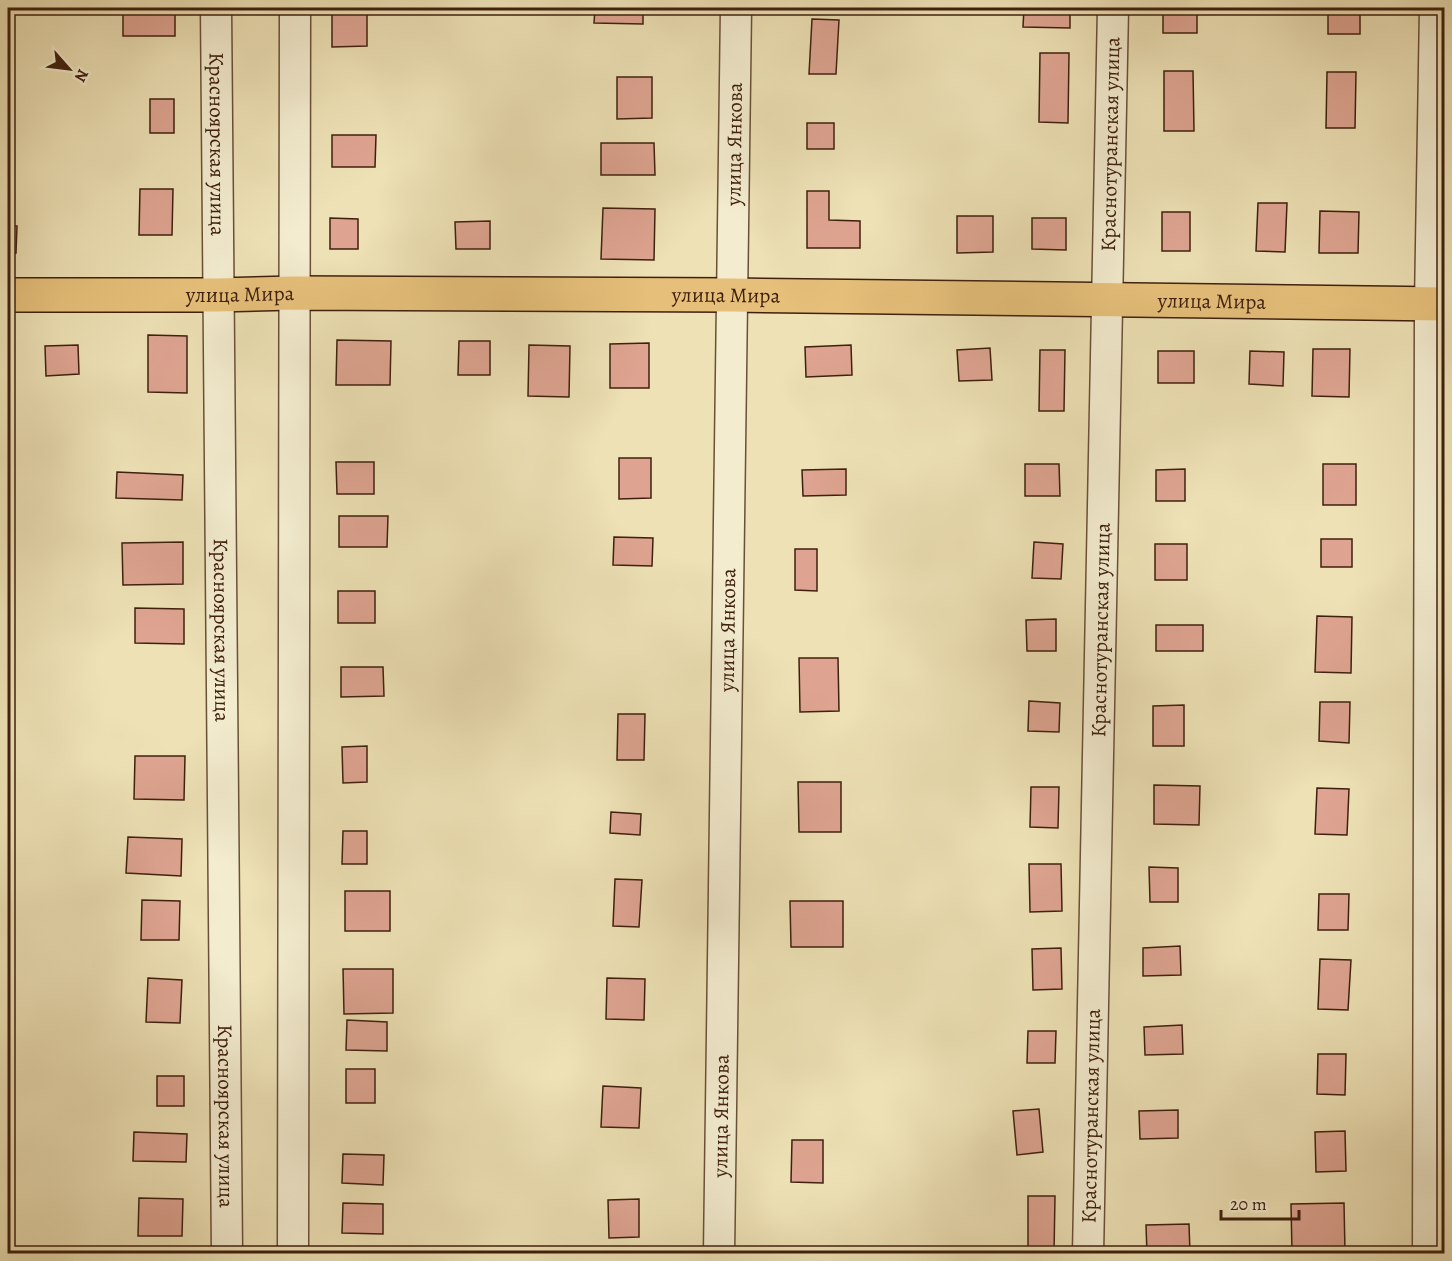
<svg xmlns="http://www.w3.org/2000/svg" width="1452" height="1261" viewBox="0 0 1452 1261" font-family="Alegreya,serif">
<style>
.building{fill:#dea491;stroke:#3f200e;stroke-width:1.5}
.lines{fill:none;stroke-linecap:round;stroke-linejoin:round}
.minor-casing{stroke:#6a5038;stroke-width:33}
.major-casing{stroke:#3f200e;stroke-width:36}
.minor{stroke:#f3eccf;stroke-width:30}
.major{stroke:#e6c07a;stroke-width:33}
.labels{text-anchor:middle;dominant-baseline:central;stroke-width:6;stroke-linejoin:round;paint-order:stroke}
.street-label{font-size:21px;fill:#3f200e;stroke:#f3eccf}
</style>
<rect width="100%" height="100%" fill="#ede1b5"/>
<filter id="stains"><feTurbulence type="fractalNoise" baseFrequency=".00333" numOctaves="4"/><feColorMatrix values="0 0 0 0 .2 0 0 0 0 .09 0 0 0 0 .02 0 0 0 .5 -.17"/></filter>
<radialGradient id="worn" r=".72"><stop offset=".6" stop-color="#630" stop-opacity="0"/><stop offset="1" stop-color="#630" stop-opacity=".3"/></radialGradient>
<g class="building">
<polygon points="595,8 643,8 643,24 594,23"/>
<polygon points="1024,8 1070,8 1070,28 1023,27"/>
<rect x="1163" y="8" width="34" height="25"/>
<rect x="1328" y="8" width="32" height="26"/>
<polygon points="123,9 175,10 175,36 123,36"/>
<polygon points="332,10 367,10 367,46 332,47"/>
<polygon points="812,19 839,20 836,74 809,74"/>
<polygon points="1040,53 1069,53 1068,123 1039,122"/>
<polygon points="1164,71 1193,71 1194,131 1164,131"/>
<polygon points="1327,72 1356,72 1355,128 1326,128"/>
<polygon points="617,77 652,77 652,118 617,119"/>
<rect x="150" y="99" width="24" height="34"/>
<rect x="807" y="123" width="27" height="26"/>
<polygon points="332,135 376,135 375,167 332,167"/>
<polygon points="601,143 654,143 655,175 601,175"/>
<polygon points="140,189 173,189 172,235 139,235"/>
<polygon points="807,191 829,191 829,220 860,221 860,248 807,248"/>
<polygon points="1258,203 1287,203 1285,252 1256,251"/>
<polygon points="603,208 655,209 654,260 601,259"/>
<polygon points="1320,211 1359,212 1358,253 1319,253"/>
<rect x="1162" y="212" width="28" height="39"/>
<polygon points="957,216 993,216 993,252 957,253"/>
<polygon points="330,218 358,219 358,249 330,249"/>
<polygon points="1032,218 1066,218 1066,250 1032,249"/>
<polygon points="490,221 490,249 456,249 455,222"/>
<polygon points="8,226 17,226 16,253 8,253"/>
<polygon points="148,335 187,336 187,393 148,392"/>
<polygon points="337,340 391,341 390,385 336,385"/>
<polygon points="459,341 490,341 490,375 458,375"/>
<polygon points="649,343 649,388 610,388 610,344"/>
<polygon points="12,345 14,397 8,397 8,346"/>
<polygon points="78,345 79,374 46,376 45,346"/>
<polygon points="529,345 570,346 569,397 528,396"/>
<polygon points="851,345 852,375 806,377 805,347"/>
<polygon points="990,348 992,380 959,381 957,350"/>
<polygon points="1313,349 1350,349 1349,397 1312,396"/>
<polygon points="1040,350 1065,350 1064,411 1039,411"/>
<rect x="1158" y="351" width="36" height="32"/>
<polygon points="1250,351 1284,352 1283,386 1249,384"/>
<polygon points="619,458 651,458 651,498 619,499"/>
<polygon points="336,462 374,462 374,494 337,494"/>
<polygon points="1025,464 1059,464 1060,496 1025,496"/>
<rect x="1323" y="464" width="33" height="41"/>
<polygon points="846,469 846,495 803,496 802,470"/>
<polygon points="1185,469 1185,501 1156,501 1156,470"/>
<polygon points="117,472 183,475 182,500 116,498"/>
<polygon points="339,516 388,516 387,547 339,547"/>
<polygon points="614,537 653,538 652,566 613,565"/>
<rect x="1321" y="539" width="31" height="28"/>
<polygon points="183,542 183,584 123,585 122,543"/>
<polygon points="1034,542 1063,544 1061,579 1032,578"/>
<rect x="1155" y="544" width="32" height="36"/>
<polygon points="795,549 817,549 817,591 795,590"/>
<rect x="338" y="591" width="37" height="32"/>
<polygon points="135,608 184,609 184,644 135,643"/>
<polygon points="1317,616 1352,617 1351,673 1315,672"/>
<polygon points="1056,619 1056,651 1027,651 1026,620"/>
<rect x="1156" y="625" width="47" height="26"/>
<polygon points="799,658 838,658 839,711 800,712"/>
<polygon points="341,667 383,667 384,696 341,697"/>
<polygon points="1029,701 1060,703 1059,732 1028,731"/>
<polygon points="1320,702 1350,702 1349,743 1319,741"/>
<polygon points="1184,705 1184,746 1153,746 1153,706"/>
<polygon points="618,714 645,714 644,760 617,760"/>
<polygon points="367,746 367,782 343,783 342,747"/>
<polygon points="135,756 185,756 184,800 134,799"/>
<polygon points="798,782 841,782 841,832 799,832"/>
<polygon points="1154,785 1200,786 1199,825 1154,824"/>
<polygon points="1031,787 1059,787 1058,828 1030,827"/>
<polygon points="1317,788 1349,789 1347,835 1315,834"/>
<polygon points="611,812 641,814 640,835 610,833"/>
<polygon points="343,831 367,831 367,864 342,864"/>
<polygon points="128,837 182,839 181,876 126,873"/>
<polygon points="1029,864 1061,864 1062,911 1030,912"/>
<polygon points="1149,867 1178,868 1178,902 1150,902"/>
<polygon points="615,879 642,880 639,927 613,926"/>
<rect x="345" y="891" width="45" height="40"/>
<polygon points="1319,894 1349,894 1348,930 1318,930"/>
<polygon points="142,900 180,901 179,940 141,940"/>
<polygon points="790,901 843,901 843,947 791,947"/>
<polygon points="1180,946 1181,975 1143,976 1143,948"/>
<polygon points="1061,948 1062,989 1033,990 1032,949"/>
<polygon points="1320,959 1351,960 1348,1010 1318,1009"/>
<polygon points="343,969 393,969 393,1013 344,1014"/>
<polygon points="148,978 182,980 180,1023 146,1022"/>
<polygon points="607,978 645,979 644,1020 606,1019"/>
<polygon points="347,1020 387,1022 387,1051 346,1050"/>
<polygon points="1182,1025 1183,1054 1145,1055 1144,1027"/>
<polygon points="1028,1031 1056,1031 1055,1063 1027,1063"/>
<polygon points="1318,1054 1346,1054 1345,1095 1317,1094"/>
<rect x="346" y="1069" width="29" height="34"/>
<rect x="157" y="1076" width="27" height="30"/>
<polygon points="603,1086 641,1088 639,1128 601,1127"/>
<polygon points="1039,1109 1043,1152 1017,1155 1013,1111"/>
<polygon points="1178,1110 1178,1138 1140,1139 1139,1111"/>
<polygon points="1345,1131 1346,1171 1316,1172 1315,1132"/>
<polygon points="134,1132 187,1134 186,1162 133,1161"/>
<polygon points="792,1140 823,1140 823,1183 791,1182"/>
<polygon points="343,1154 384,1155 383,1185 342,1183"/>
<polygon points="1028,1196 1055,1196 1054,1253 1028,1253"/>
<polygon points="139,1198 183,1199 182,1236 138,1236"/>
<polygon points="639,1199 639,1237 609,1238 608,1200"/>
<polygon points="343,1203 383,1204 383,1234 342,1233"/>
<polygon points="1344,1203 1345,1252 1292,1253 1291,1204"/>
<polygon points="1189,1224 1190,1253 1147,1254 1146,1225"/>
<polygon points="792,1248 818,1248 818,1254 791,1254"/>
</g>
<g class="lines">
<defs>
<g id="minor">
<path id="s1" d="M216,8L227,1254"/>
<polyline points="293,1254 295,8"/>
<path id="s2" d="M719,1254L736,8"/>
<path id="s3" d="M1088,1254L1113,8"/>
<polyline points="1428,1254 1430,304 1435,8"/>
</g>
<g id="major">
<path id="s4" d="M8,295H217L293,293L732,295L1444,304"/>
</g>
</defs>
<use href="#minor" class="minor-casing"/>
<use href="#major" class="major-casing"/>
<use href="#minor" class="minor"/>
<use href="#major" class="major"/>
</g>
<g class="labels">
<g class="street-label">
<text stroke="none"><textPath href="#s1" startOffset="136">Красноярская улица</textPath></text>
<text stroke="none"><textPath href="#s2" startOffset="1110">улица Янкова</textPath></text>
<text stroke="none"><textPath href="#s3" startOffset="1110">Краснотуранская улица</textPath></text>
<text stroke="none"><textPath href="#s4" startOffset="232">улица Мира</textPath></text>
<text stroke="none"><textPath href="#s4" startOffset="718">улица Мира</textPath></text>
<text stroke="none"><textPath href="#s4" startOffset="1204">улица Мира</textPath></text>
<text stroke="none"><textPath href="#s1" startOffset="622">Красноярская улица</textPath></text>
<text stroke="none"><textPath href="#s2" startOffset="624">улица Янкова</textPath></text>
<text stroke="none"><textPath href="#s3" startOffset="624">Краснотуранская улица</textPath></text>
<text stroke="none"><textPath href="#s1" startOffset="1108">Красноярская улица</textPath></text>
<text stroke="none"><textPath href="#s2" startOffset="138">улица Янкова</textPath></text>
<text stroke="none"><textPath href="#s3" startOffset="138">Краснотуранская улица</textPath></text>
</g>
</g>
<rect width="1452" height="1261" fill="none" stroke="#ede1b5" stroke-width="30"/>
<rect x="9" y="9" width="1434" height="1243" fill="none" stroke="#3f200e" stroke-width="3"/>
<rect x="15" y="15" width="1422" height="1231" fill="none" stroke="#3f200e" stroke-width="1.5"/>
<g transform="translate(69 69) rotate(118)" stroke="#f3eccf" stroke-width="4.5" paint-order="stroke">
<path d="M0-4.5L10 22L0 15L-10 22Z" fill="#3f200e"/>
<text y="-9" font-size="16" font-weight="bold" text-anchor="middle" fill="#3f200e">N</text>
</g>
<path d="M1221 1210v9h78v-9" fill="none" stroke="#3f200e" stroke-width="3"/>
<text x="1230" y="1210" font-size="18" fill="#3f200e" stroke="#f3eccf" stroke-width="4.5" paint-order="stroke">20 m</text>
<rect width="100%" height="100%" filter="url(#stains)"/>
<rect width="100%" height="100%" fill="url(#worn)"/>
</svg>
